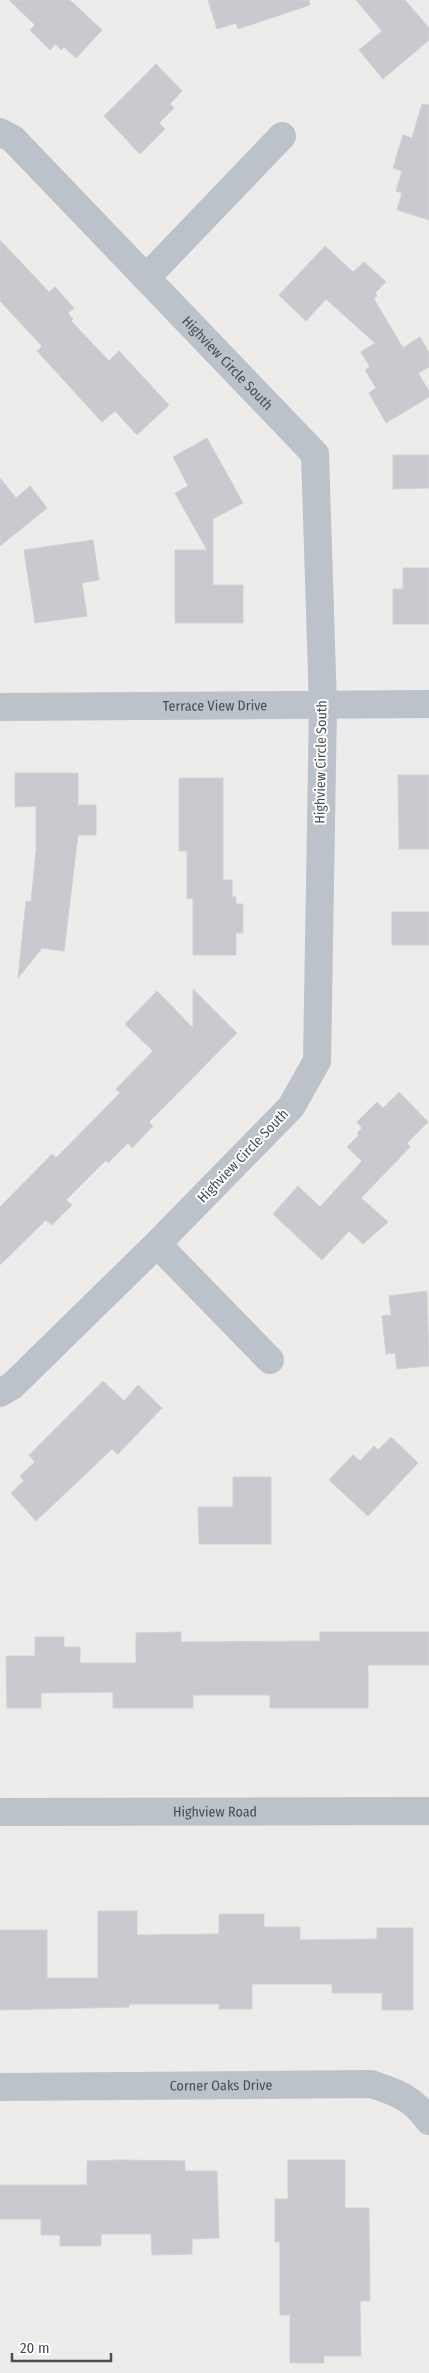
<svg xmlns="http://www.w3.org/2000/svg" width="429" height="2373" viewBox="0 0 429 2373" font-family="'Fira Sans Condensed',sans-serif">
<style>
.building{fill:#c9cad0;stroke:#d0d1d6}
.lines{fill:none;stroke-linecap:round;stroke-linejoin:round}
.minor{stroke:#bbc2c9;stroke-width:28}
.tertiary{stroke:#bbc2c9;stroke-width:28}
.labels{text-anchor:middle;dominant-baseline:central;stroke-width:4;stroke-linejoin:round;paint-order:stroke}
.street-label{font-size:14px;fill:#464d56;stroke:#fff}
</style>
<rect width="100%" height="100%" fill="#eeebeb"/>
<g class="building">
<polygon points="9,0 70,0 102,30 76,58 64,47 61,50 56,44 50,50 30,30 35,25"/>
<polygon points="208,0 309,0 310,5 238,29 236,23 217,29"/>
<polygon points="356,0 405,0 429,28 429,40 383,79 359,50 382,31"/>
<polygon points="156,64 182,91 170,104 174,108 159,123 165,129 140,154 104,116"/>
<polygon points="422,104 429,105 429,220 397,210 402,193 396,191 402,171 393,168 403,135 412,138"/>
<polygon points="0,240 49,292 55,287 74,308 68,313 73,319 71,321 109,361 119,351 169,405 137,435 115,411 102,422 37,351 42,346 0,301"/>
<polygon points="325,246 353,272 364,262 386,282 375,293 377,295 374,299 403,348 420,337 429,353 429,367 418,373 429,391 429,397 386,423 369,393 376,388 365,370 370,367 361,352 375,343 326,299 306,321 279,295"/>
<polygon points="207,438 243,503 213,519 213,585 243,585 243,623 175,623 175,550 207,550 175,493 188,486 173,457"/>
<polygon points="393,455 429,455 429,488 393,489"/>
<polygon points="0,478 16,498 30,486 47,508 0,546"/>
<polygon points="93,540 99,580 82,583 87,616 35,623 24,550"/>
<polygon points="403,568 429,568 429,624 393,624 393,589 403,589"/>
<polygon points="15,773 78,773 78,805 96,805 96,835 78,835 64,951 42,948 18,978 26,901 31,902 36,851 36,806 15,807"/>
<polygon points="398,775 429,775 429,849 399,849"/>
<polygon points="179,778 223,778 223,880 232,880 232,897 236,897 236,904 243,904 243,933 236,933 236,955 193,955 193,898 187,899 187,851 179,851"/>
<rect x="392" y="912" width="37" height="33"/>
<polygon points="193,989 237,1033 149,1122 153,1126 132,1148 128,1143 108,1163 106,1160 66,1200 72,1205 52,1225 46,1220 0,1265 0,1207 52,1154 56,1158 120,1093 116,1089 153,1051 125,1024 157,991 193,1028"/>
<polygon points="399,1092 428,1122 407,1143 410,1147 361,1198 388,1222 363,1244 349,1231 322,1260 273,1214 298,1186 320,1207 362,1161 347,1147 359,1135 357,1133 362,1128 357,1122 377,1102 383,1108"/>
<polygon points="427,1291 429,1366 397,1369 395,1353 386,1354 382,1316 391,1315 389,1296"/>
<polygon points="103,1381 124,1401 138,1385 162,1408 118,1454 112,1449 36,1521 11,1493 24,1481 20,1476 35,1462 29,1455"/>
<polygon points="391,1437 418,1463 368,1516 329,1480 353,1455 360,1461 374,1446 378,1450"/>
<polygon points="233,1477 271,1477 271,1544 199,1544 198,1507 233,1507"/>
<polygon points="181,1632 181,1642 320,1641 320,1632 429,1632 429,1665 368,1665 368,1708 270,1708 270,1695 193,1695 193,1708 113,1708 113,1692 41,1693 41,1708 7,1708 6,1656 35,1656 35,1637 64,1637 64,1647 80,1647 80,1663 136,1663 136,1633"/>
<polygon points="98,1911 137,1911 137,1935 219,1934 219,1914 264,1914 264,1927 300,1927 300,1940 377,1939 377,1928 413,1928 413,2010 382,2010 382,1993 332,1993 332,1984 252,1984 252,2009 219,2009 219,2004 129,2004 129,2007 0,2010 0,1930 47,1930 47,1978 98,1978"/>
<polygon points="119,2160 185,2161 185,2171 217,2171 219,2238 192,2239 192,2254 152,2255 151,2234 101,2234 101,2246 60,2246 60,2235 41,2235 41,2219 0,2219 0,2185 87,2185 87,2161"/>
<polygon points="288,2160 345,2160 345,2208 369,2208 370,2301 360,2301 361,2356 324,2356 324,2363 290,2363 290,2315 280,2315 280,2242 275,2242 275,2199 288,2199"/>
</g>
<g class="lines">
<g class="minor">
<path id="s1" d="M0,132L13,139L315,454L323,706L317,1061L291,1107L157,1244L12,1386L0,1393"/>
<polyline points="146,278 282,136"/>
<path id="s2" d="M0,707L429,704"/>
<polyline points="157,1244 270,1360"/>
<path id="s3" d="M0,2087L371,2084C396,2092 413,2098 429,2121"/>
</g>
<path class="tertiary" id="s4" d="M0,1812L429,1811"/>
</g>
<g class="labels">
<g class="street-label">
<text stroke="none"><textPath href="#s1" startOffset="325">Highview Circle South</textPath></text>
<text stroke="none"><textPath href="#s2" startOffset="215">Terrace View Drive</textPath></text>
<text transform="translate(321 762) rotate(-89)">Highview Circle South</text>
<text transform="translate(243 1156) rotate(-46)">Highview Circle South</text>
<text stroke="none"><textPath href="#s4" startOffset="215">Highview Road</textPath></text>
<text stroke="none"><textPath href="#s3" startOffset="221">Corner Oaks Drive</textPath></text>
</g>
</g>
<path d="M12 2353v8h99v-8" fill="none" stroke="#464d56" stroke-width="2.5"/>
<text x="20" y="2353" font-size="15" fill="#464d56" stroke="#ffffff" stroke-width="4" paint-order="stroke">20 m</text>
</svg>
